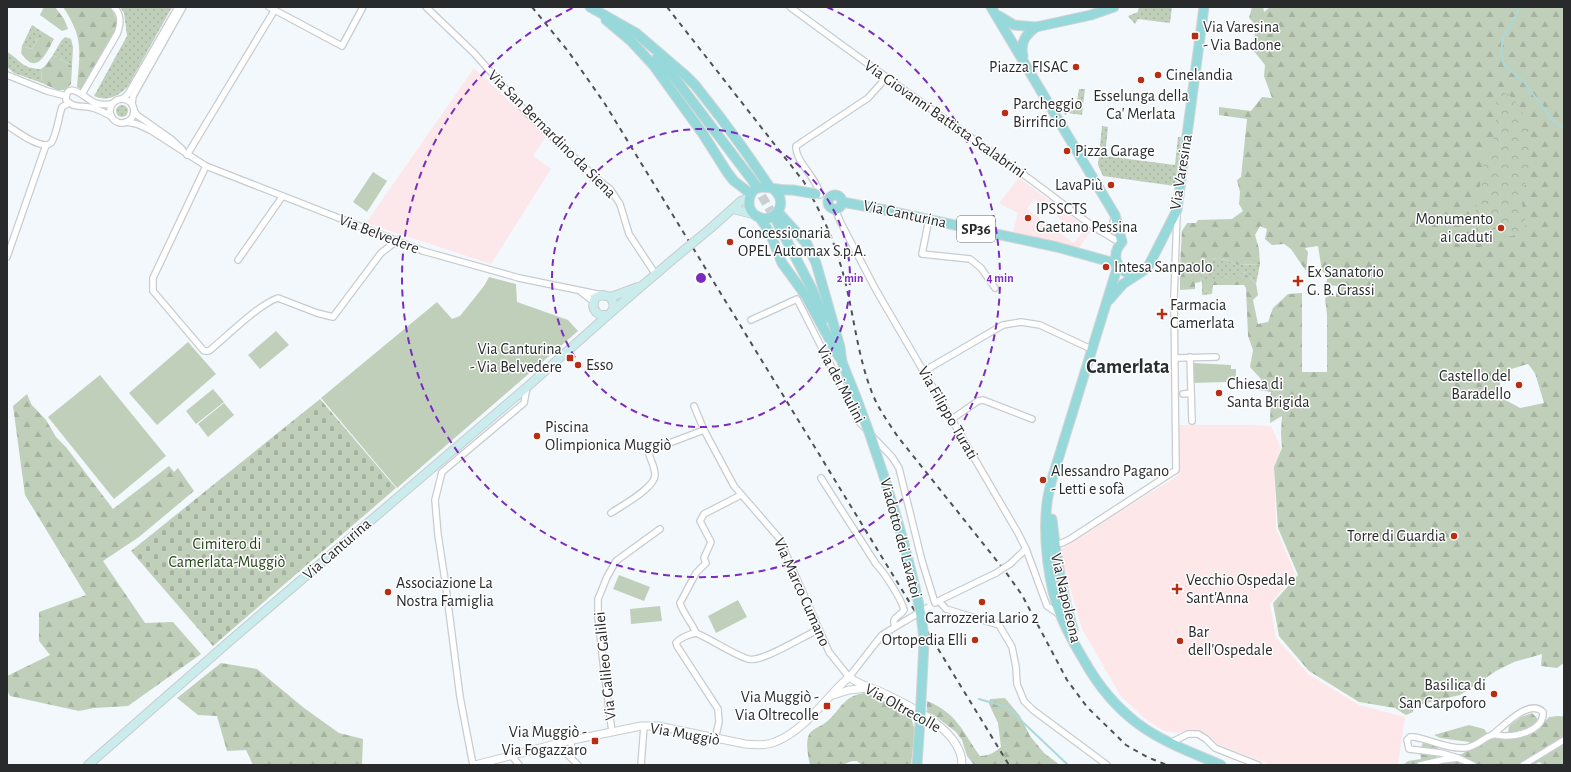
<svg xmlns="http://www.w3.org/2000/svg" width="1571" height="772" font-family="'Alegreya Sans',sans-serif">
  <style>
    .education { fill: #fce7ea; fill-rule: evenodd }
    .medical { fill: #fde7e8 }
    .grass { fill: url(#grass-dots) }
    .forest { fill: url(#forest-firs); fill-rule: evenodd }
    .cemetery { fill: url(#cemetery-stones) }
    .park { fill: url(#park-crowns) }
    .garden { fill: #c0cfba }
    .lines { fill: none; stroke-linecap: round; stroke-linejoin: round }
    .stream { stroke: #abd8d9; stroke-width: 2 }
    .primary-tunnel { stroke: #cacfd2; stroke-width: 9; stroke-dasharray: 9 4.5; stroke-linecap: butt }
    .minor-casing { stroke: #c7ccd0; stroke-width: 8 }
    .tertiary-casing { stroke: #c7ccd0; stroke-width: 9 }
    .secondary-casing { stroke: #c7ccd0; stroke-width: 10 }
    .primary-casing { stroke: #d4d4d5; stroke-width: 11 }
    .minor { stroke: #fff; stroke-width: 5.5 }
    .tertiary { stroke: #fff; stroke-width: 7 }
    .secondary { stroke: #cbeced; stroke-width: 8 }
    .primary { stroke: #97d9db; stroke-width: 9 }
    .rail { stroke: #4f5254; stroke-width: 2; stroke-dasharray: 5 5; stroke-linecap: butt }
    .minor-bridge-casing { stroke: #c7ccd0; stroke-width: 8; stroke-linecap: butt }
    .secondary-bridge-casing { stroke: #c7ccd0; stroke-width: 10; stroke-linecap: butt }
    .primary-bridge-casing { stroke: #d4d4d5; stroke-width: 11; stroke-linecap: butt }
    .minor-bridge { stroke: #fff; stroke-width: 5.5 }
    .secondary-bridge { stroke: #cbeced; stroke-width: 8 }
    .primary-bridge { stroke: #97d9db; stroke-width: 9 }
    .ring { fill: none; stroke: #7b2cbf; stroke-width: 2; stroke-dasharray: 7 5 }
    .poi-dot { fill: #b92e12; stroke: #fff; stroke-width: 1.5 }
    .labels { text-anchor: middle; dominant-baseline: central; stroke-width: 3; stroke-linejoin: round; paint-order: stroke }
    .shield { fill: #fff; stroke: #686a6b; stroke-width: 1 }
    .shield-label { font-size: 15px; font-weight: bold; fill: #282a2c }
    .poi-label { font-size: 16px; fill: #282a2c; stroke: #fff; text-anchor: start }
    .street-label { font-size: 16px; fill: #282a2c; stroke: #fff }
    .park-label { font-size: 16px; fill: #254318; stroke: #fff }
    .district-label { font-size: 20px; font-weight: bold; fill: #292d31; stroke: #fff }
    .centre { fill: #7b2cbf; stroke: #fff; stroke-width: 2 }
    .ring-label { font-size: 12px; text-anchor: middle; font-weight: bold; fill: #7b2cbf; stroke: #fff; stroke-width: 3; stroke-linejoin: round; paint-order: stroke }
  </style>
  <defs>
    <pattern id="grass-dots" width="8" height="8" patternUnits="userSpaceOnUse"><rect width="8" height="8" fill="#c0cfba"/><path d="M2 2h.1M6 6h.1" fill="none" stroke="#a5b2a0" stroke-width="1.8" stroke-linecap="round"/></pattern>
    <pattern id="forest-firs" width="22" height="20" patternUnits="userSpaceOnUse"><rect width="22" height="20" fill="#c0cfba"/><path d="M5 1l3.5 6h-7zM16 11l3.5 6h-7z" fill="#a5b2a0"/></pattern>
    <pattern id="cemetery-stones" width="16" height="16" patternUnits="userSpaceOnUse"><rect width="16" height="16" fill="#c0cfba"/><path d="M2 7V4a2 2 0 0 1 4 0v3zM10 15v-3a2 2 0 0 1 4 0v3z" fill="#a5b2a0"/></pattern>
    <pattern id="park-crowns" width="20" height="18" patternUnits="userSpaceOnUse"><rect width="20" height="18" fill="#c0cfba"/><path d="M2 6a3 3 0 1 1 6 0M12 15a3 3 0 1 1 6 0" fill="none" stroke="#a5b2a0"/></pattern>
  </defs>
  <rect width="100%" height="100%" fill="#f3f8fc"/>
  <g class="education">
    <polygon points="474,68 546,136 533,156 551,169 491,264 366,223"/>
    <path d="M1019 178 1091 231 1079 248 1013 232 1018 213 999 203ZM1034 199 1081 234 1074 243 1054 229 1051 233 1043 228 1046 223 1027 209Z"/>
  </g>
  <polygon class="medical" points="1179,425 1251,425 1271,426 1281,448 1274,467 1276,528 1295,574 1270,604 1276,638 1308,674 1359,705 1405,717 1398,764 1272,765 1217,744 1205,733 1199,731 1193,730 1178,733 1164,731 1144,718 1120,695 1082,629 1066,573 1061,569 1059,550 1177,476 1179,471"/>
  <g class="grass">
    <path d="M120 7H172L128 86C120 96 106 102 94 96L127 36 124 13Z"/>
    <polygon points="1139,7 1172,7 1170,23 1138,19 1135,24 1128,16 1138,12"/>
    <polygon points="32,25 41,31 32,49 22,46"/>
    <polygon points="65,37 71,39 73,47 72,66 53,55 61,41"/>
    <path d="M7 52C21 60 22 69 41 69L42 83 14 73 7 67Z"/>
    <polygon points="1079,89 1085,89 1082,115 1068,113 1065,115 1062,109 1064,108 1063,105 1077,102"/>
    <circle cx="122" cy="111" r="6"/>
    <polygon points="1102,126 1108,127 1105,156 1175,165 1178,137 1181,137 1175,186 1103,176 1098,165"/>
    <polygon points="1211,258 1227,260 1238,265 1260,264 1256,284 1244,272 1237,280 1226,277 1204,289 1212,294 1202,295 1202,281 1200,282 1203,273 1203,265"/>
  </g>
  <g class="forest">
    <polygon points="44,7 55,7 64,19 68,29 62,31 40,15"/>
    <path d="M63 7H109C118 16 118 24 114 35L82 90 77 87C80 52 84 38 63 7Z"/>
    <path d="M1252 7H1263L1264 12 1270 7H1564V663L1557 668 1541 666 1542 654 1514 662 1496 671 1460 695 1414 706 1413 712 1406 715 1395 708 1359 702 1309 671 1279 636 1273 603 1298 575 1278 528 1274 467 1282 448 1281 433 1282 416 1270 423 1271 392 1258 390 1261 379 1250 367 1253 350 1248 336 1246 288 1244 285H1213L1212 294 1204 289 1206 282 1226 277 1237 279 1244 272 1256 284 1258 295 1253 300 1258 324 1268 322 1273 308 1288 294 1302 293V372H1327V314L1325 298 1330 295 1336 297 1337 286 1326 285 1328 275 1322 271 1318 246 1305 248 1308 252 1306 271 1291 249 1284 244 1272 245 1265 239 1267 229 1260 226 1255 235 1259 249 1260 264 1238 265 1227 260 1211 258 1203 265V273L1200 282 1195 283V289L1180 290V275L1183 273 1180 265 1182 231 1187 223H1196L1198 220 1232 219 1243 211 1239 204 1240 192 1237 180 1241 177 1247 119 1219 115V107L1251 111 1262 97 1272 98 1264 76 1265 65 1253 50 1256 25 1249 18ZM1528 364 1535 373 1544 403 1520 408 1502 398 1499 387 1501 378 1505 376 1508 370Z"/>
    <path d="M41 31 54 39C46 53 37 77 21 53L22 46 32 49Z"/>
    <polygon points="53,55 72,66 71,84 65,90 57,90 42,83 41,69 45,66"/>
    <polygon points="27,394 31,404 46,420 56,437 66,447 113,509 169,466 174,472 178,468 194,491 139,537 103,561 145,623 173,622 201,654 128,706 94,708 79,711 10,696 7,690 7,676 50,655 39,641 39,612 86,595 25,495 13,406"/>
    <polygon points="221,663 257,669 304,708 339,733 363,739 362,765 253,765 246,750 227,751 217,716 198,715 177,698"/>
    <path d="M864 693 869 694 906 712 911 717 915 731 911 765H862L857 761H852L842 765H810C808 756 806 746 808 737 811 728 819 728 825 723 840 712 842 696 864 693Z"/>
    <path d="M1005 698 1020 716 1030 736 1044 753 1060 765H974L967 756 962 740 956 732 934 715 927 712V701C957 713 962 731 980 756 989 756 995 752 1001 747L998 723 989 704 990 699Z"/>
    <polygon points="1532,713 1539,720 1531,728 1535,733 1549,717 1564,716 1564,765 1544,765 1539,762 1534,765 1403,765 1408,761 1421,759 1420,752 1423,742 1432,741 1438,744 1438,749 1436,759 1462,754 1471,748 1469,742 1440,738 1434,735 1469,725 1484,729 1491,738 1498,733 1508,732 1509,726 1521,717"/>
  </g>
  <polygon class="cemetery" points="320,399 396,488 213,646 131,551"/>
  <path class="park" d="M1496 92C1508 91 1513 97 1519 107 1533 128 1534 150 1528 174 1527 181 1523 188 1522 195 1521 205 1525 215 1526 225L1521 232 1512 236 1488 239 1476 234 1475 216 1483 167 1496 131Z"/>
  <g class="garden">
    <polygon points="373,172 387,181 367,212 353,202"/>
    <polygon points="489,277 516,284 517,302 568,320 578,331 397,488 321,398 437,302 452,319 460,316 484,286"/>
    <polygon points="276,331 289,345 260,369 248,355"/>
    <polygon points="188,342 216,374 157,425 129,393"/>
    <polygon points="1193,363 1231,365 1231,369 1236,369 1236,379 1228,379 1227,382 1193,383"/>
    <polygon points="100,375 166,456 114,499 48,417"/>
    <polygon points="213,389 224,402 196,424 186,411"/>
    <polygon points="224,403 234,415 208,437 198,424"/>
    <polygon points="619,575 650,587 644,601 613,589"/>
    <polygon points="738,600 747,617 716,633 708,616"/>
    <polygon points="660,606 662,621 631,624 630,609"/>
  </g>
  <g class="lines">
    <g class="stream">
      <polyline points="1521,7 1503,37 1501,51 1504,65 1524,82 1551,118 1564,129"/>
      <polyline points="979,699 1007,707 1068,765"/>
    </g>
    <polyline class="primary-tunnel" points="755,184 777,222"/>
    <defs>
      <g id="minor">
        <polyline points="269,7 342,46 363,7"/>
        <polyline points="426,7 474,53 527,113 597,179 610,189 620,204 629,234 656,275"/>
        <path d="M790 7C866 63 943 118 1020 172 1053 195 1085 224 1121 243"/>
        <polyline points="7,75 47,91 66,96"/>
        <path d="M82 94 117 34C121 24 122 15 114 7"/>
        <circle cx="122" cy="111" r="12"/>
        <polyline points="122,99 128,94 178,7"/>
        <polyline points="132,104 133,96 183,7"/>
        <polyline points="134,111 137,115 171,139 182,149"/>
        <path d="M111 116C105 113 100 110 93 108 83 105 74 109 66 100 66 79 86 98 93 102 99 105 105 105 112 104"/>
        <polyline points="126,122 137,124 150,130 206,166 423,251 519,278 602,295"/>
        <path d="M7 125C16 131 42 151 51 143 56 137 59 116 62 107L69 103"/>
        <polyline points="187,155 274,11"/>
        <path d="M206 166 153 278V291L204 351H209C226 337 259 304 278 298L317 313 333 317 381 253 398 240"/>
        <path d="M820 195C817 177 795 162 796 146L868 98 886 78"/>
        <polyline points="835,209 841,223 876,290 1018,533 1026,549 1047,606 1060,615"/>
        <polyline points="929,219 922,254 970,259 981,268 995,288"/>
        <path d="M1100 231C1110 232 1113 226 1114 217"/>
        <polyline points="7,257 46,145"/>
        <polyline points="238,260 282,197"/>
        <polyline points="580,291 594,302"/>
        <polyline points="751,320 797,299 860,423 866,429"/>
        <polyline points="1190,357 1192,421"/>
        <polyline points="1176,358 1216,357"/>
        <polyline points="924,371 1003,325 1021,322 1040,325 1091,349"/>
        <polyline points="1183,394 1191,393"/>
        <polyline points="694,406 704,430 734,486 779,538 829,652 849,677 882,635 905,621"/>
        <polyline points="952,419 978,401 983,400 1032,419"/>
        <polyline points="873,437 892,457 899,468 922,561 935,603"/>
        <path d="M821 478 876 564C884 572 902 600 904 610 899 618 891 616 895 627"/>
        <path d="M611 513C621 506 655 488 655 475 655 467 650 459 648 451L704 430"/>
        <polyline points="1054,544 1062,543 1070,539 1176,470 1174,298 1177,214"/>
        <polyline points="1010,564 1026,549"/>
        <polyline points="939,601 946,609 999,625 1012,647 1016,667 1017,684 1024,701 1033,710 1107,765"/>
        <polyline points="936,602 996,573"/>
        <path d="M696 633C692 623 683 613 680 603L696 573 706 563 704 558 711 542 700 521 704 514 741 495"/>
        <polyline points="612,732 603,662 598,617 598,599 607,577 616,561 660,529"/>
        <path d="M715 739 719 722 718 709 677 646 676 643C680 638 689 634 696 633 713 640 730 653 748 659 762 663 803 636 818 630"/>
        <polyline points="571,741 572,758"/>
        <polyline points="1170,743 1188,734 1198,734 1206,739 1215,748 1258,765"/>
        <polyline points="557,744 578,765"/>
        <polyline points="512,756 519,765"/>
        <path d="M1458 758 1441 753 1409 749 1407 740 1410 737H1414C1432 740 1447 749 1465 748 1478 747 1483 737 1493 735 1496 734 1501 736 1505 736 1519 736 1544 730 1543 712 1529 698 1504 726 1492 735"/>
        <polyline points="473,765 460,697 445,580 438,535 435,500 442,472 524,403 527,387"/>
        <polyline points="641,765 644,726"/>
        <polyline points="1420,765 1442,760 1458,758 1473,765"/>
        <polyline points="1523,765 1564,740"/>
      </g>
      <g id="tertiary">
        <polyline points="833,695 849,690 868,688"/>
        <path d="M475 765 563 742 641 726H658L745 744C754 745 766 746 775 742 806 730 825 698 849 677 858 684 869 687 879 691 907 704 963 730 962 765"/>
      </g>
      <g id="secondary">
        <polyline points="733,209 753,214"/>
        <polyline points="712,227 741,201 749,198"/>
        <polyline points="611,297 638,287"/>
        <path d="M608 315H600C593 311 592 305 595 298L602 295 611 297 614 306 612 311"/>
        <polyline points="88,765 231,640 527,387 608,315 671,261"/>
      </g>
      <g id="primary">
        <polyline points="590,7 636,33 686,76 695,85 720,117 745,151 769,186"/>
        <path d="M991 7 1115 215 1122 242C1103 262 1132 288 1149 265L1177 210 1204 7"/>
        <polyline points="999,16 1014,25 1036,27 1091,15 1114,7"/>
        <polyline points="606,20 631,41 654,66 703,134 727,172 734,181 751,194"/>
        <path d="M1023 56C1020 43 1025 35 1036 27"/>
        <polyline points="657,58 677,81 755,184"/>
        <path d="M772 188C792 202 773 228 755 215 751 212 749 207 749 202 750 183 765 187 777 189 782 190 788 190 793 190"/>
        <circle cx="835" cy="202" r="7"/>
        <polyline points="842,202 880,209 1057,247 1118,264"/>
        <polyline points="778,212 807,244 816,263 840,347 842,362"/>
        <polyline points="760,218 770,233 782,263 806,296 839,357"/>
        <polyline points="777,222 812,289 824,319"/>
        <path d="M1118 265 1052 479C1050 487 1048 495 1047 503 1043 535 1048 586 1061 616 1067 632 1076 647 1085 662 1098 685 1116 707 1137 723 1162 742 1193 753 1221 765"/>
        <polyline points="1109,300 1123,284 1140,273"/>
        <path d="M1052 519C1056 560 1062 591 1073 630"/>
        <polyline points="917,765 920,721"/>
      </g>
    </defs>
    <use href="#minor" class="minor-casing"/>
    <use href="#tertiary" class="tertiary-casing"/>
    <use href="#secondary" class="secondary-casing"/>
    <use href="#primary" class="primary-casing"/>
    <use href="#minor" class="minor"/>
    <use href="#tertiary" class="tertiary"/>
    <use href="#secondary" class="secondary"/>
    <use href="#primary" class="primary"/>
    <g class="rail">
      <polyline points="532,7 568,51 605,104 1009,765"/>
      <path d="M667 7 804 182C818 208 831 232 839 260 853 302 855 348 871 390 877 407 888 422 898 437L1005 571 1022 595 1067 680 1087 707 1126 745 1147 757 1167 765"/>
    </g>
    <defs>
      <g id="minor-bridge">
        <polyline points="996,573 1010,564"/>
        <polyline points="905,621 929,607"/>
      </g>
      <polyline id="secondary-bridge" points="671,261 712,227"/>
      <g id="primary-bridge">
        <polyline points="793,190 816,194"/>
        <path d="M842 362C867 422 887 482 904 544 912 576 922 609 924 642L920 721"/>
      </g>
    </defs>
    <use href="#minor-bridge" class="minor-bridge-casing"/>
    <use href="#secondary-bridge" class="secondary-bridge-casing"/>
    <use href="#primary-bridge" class="primary-bridge-casing"/>
    <use href="#minor-bridge" class="minor-bridge"/>
    <use href="#secondary-bridge" class="secondary-bridge"/>
    <use href="#primary-bridge" class="primary-bridge"/>
  </g>
  <g class="ring">
    <circle cx="701" cy="278" r="149"/>
    <path d="M827 7A299 299 0 1 1 575 7"/>
  </g>
  <g class="poi-dot">
    <rect x="1191" y="32" width="8" height="8" rx="2"/>
    <circle cx="1076" cy="67" r="4"/>
    <circle cx="1158" cy="75" r="4"/>
    <circle cx="1141" cy="80" r="4"/>
    <circle cx="1005" cy="113" r="4"/>
    <circle cx="1067" cy="151" r="4"/>
    <circle cx="1111" cy="185" r="4"/>
    <circle cx="1028" cy="218" r="4"/>
    <circle cx="1501" cy="228" r="4"/>
    <circle cx="730" cy="242" r="4"/>
    <circle cx="1106" cy="267" r="4"/>
    <path d="M1296 275h4v4h4v4h-4v4h-4v-4h-4v-4h4z"/>
    <path d="M1160 308h4v4h4v4h-4v4h-4v-4h-4v-4h4z"/>
    <rect x="566" y="354" width="8" height="8" rx="2"/>
    <circle cx="578" cy="365" r="4"/>
    <circle cx="1519" cy="385" r="4"/>
    <circle cx="1219" cy="393" r="4"/>
    <circle cx="537" cy="436" r="4"/>
    <circle cx="1043" cy="480" r="4"/>
    <circle cx="1454" cy="536" r="4"/>
    <path d="M1175 583h4v4h4v4h-4v4h-4v-4h-4v-4h4z"/>
    <circle cx="388" cy="592" r="4"/>
    <circle cx="982" cy="602" r="4"/>
    <circle cx="975" cy="640" r="4"/>
    <circle cx="1180" cy="641" r="4"/>
    <circle cx="1494" cy="694" r="4"/>
    <rect x="823" y="702" width="8" height="8" rx="2"/>
    <rect x="591" y="737" width="8" height="8" rx="2"/>
  </g>
  <g class="labels">
    <rect class="shield" x="957" y="216" width="38" height="26" rx="3"/>
    <g class="shield-label">
      <text x="976" y="229">SP36</text>
    </g>
    <g class="poi-label">
      <text x="1203" y="27">Via Varesina<tspan x="1203" dy="18">- Via Badone</tspan></text>
      <text x="1068" y="67" text-anchor="end">Piazza FISAC</text>
      <text x="1166" y="75">Cinelandia</text>
      <text x="1141" y="96" text-anchor="middle">Esselunga della<tspan x="1141" dy="18">Ca' Merlata</tspan></text>
      <text x="1013" y="104">Parcheggio<tspan x="1013" dy="18">Birrificio</tspan></text>
      <text x="1075" y="151">Pizza Garage</text>
      <text x="1103" y="185" text-anchor="end">LavaPiù</text>
      <text x="1036" y="209">IPSSCTS<tspan x="1036" dy="18">Gaetano Pessina</tspan></text>
      <text x="1493" y="219" text-anchor="end">Monumento<tspan x="1493" dy="18">ai caduti</tspan></text>
      <text x="738" y="233">Concessionaria<tspan x="738" dy="18">OPEL Automax S.p.A.</tspan></text>
      <text x="1114" y="267">Intesa Sanpaolo</text>
      <text x="1307" y="272">Ex Sanatorio<tspan x="1307" dy="18">G. B. Grassi</tspan></text>
      <text x="1170" y="305">Farmacia<tspan x="1170" dy="18">Camerlata</tspan></text>
      <text x="562" y="349" text-anchor="end">Via Canturina<tspan x="562" dy="18">- Via Belvedere</tspan></text>
      <text x="586" y="365">Esso</text>
      <text x="1511" y="376" text-anchor="end">Castello del<tspan x="1511" dy="18">Baradello</tspan></text>
      <text x="1227" y="384">Chiesa di<tspan x="1227" dy="18">Santa Brigida</tspan></text>
      <text x="545" y="427">Piscina<tspan x="545" dy="18">Olimpionica Muggiò</tspan></text>
      <text x="1051" y="471">Alessandro Pagano<tspan x="1051" dy="18">- Letti e sofà</tspan></text>
      <text x="1446" y="536" text-anchor="end">Torre di Guardia</text>
      <text x="1186" y="580">Vecchio Ospedale<tspan x="1186" dy="18">Sant'Anna</tspan></text>
      <text x="396" y="583">Associazione La<tspan x="396" dy="18">Nostra Famiglia</tspan></text>
      <text x="982" y="618" text-anchor="middle">Carrozzeria Lario 2</text>
      <text x="1188" y="632">Bar<tspan x="1188" dy="18">dell'Ospedale</tspan></text>
      <text x="967" y="640" text-anchor="end">Ortopedia Elli</text>
      <text x="1486" y="685" text-anchor="end">Basilica di<tspan x="1486" dy="18">San Carpoforo</tspan></text>
      <text x="819" y="697" text-anchor="end">Via Muggiò -<tspan x="819" dy="18">Via Oltrecolle</tspan></text>
      <text x="587" y="732" text-anchor="end">Via Muggiò -<tspan x="587" dy="18">Via Fogazzaro</tspan></text>
    </g>
    <g class="street-label">
      <text transform="translate(945 119) rotate(35)">Via Giovanni Battista Scalabrini</text>
      <text transform="translate(552 134) rotate(45)">Via San Bernardino da Siena</text>
      <text transform="translate(1181 172) rotate(-81)">Via Varesina</text>
      <text transform="translate(905 214) rotate(12)">Via Canturina</text>
      <text transform="translate(379 234) rotate(21)">Via Belvedere</text>
      <text transform="translate(841 384) rotate(62)">Via dei Mulini</text>
      <text transform="translate(948 413) rotate(60)">Via Filippo Turati</text>
      <text transform="translate(901 538) rotate(75)">Viadotto dei Lavatoi</text>
      <text transform="translate(337 549) rotate(-41)">Via Canturina</text>
      <text transform="translate(802 592) rotate(66)">Via Marco Cumano</text>
      <text transform="translate(1066 598) rotate(77)">Via Napoleona</text>
      <text transform="translate(605 666) rotate(-96)">Via Galileo Galilei</text>
      <text transform="translate(903 708) rotate(29)">Via Oltrecolle</text>
      <text transform="translate(685 734) rotate(10)">Via Muggiò</text>
    </g>
    <g class="park-label">
      <text x="227" y="544">Cimitero di<tspan x="227" dy="18">Camerlata-Muggiò</tspan></text>
    </g>
    <g class="district-label">
      <text x="1128" y="367">Camerlata</text>
    </g>
  </g>
  <circle cx="701" cy="278" r="6" class="centre"/>
  <g class="ring-label">
    <text x="850" y="282">2 min</text>
    <text x="1000" y="282">4 min</text>
  </g>
  <rect width="1571" height="772" fill="none" stroke="#282a2c" stroke-width="16"/>
</svg>
